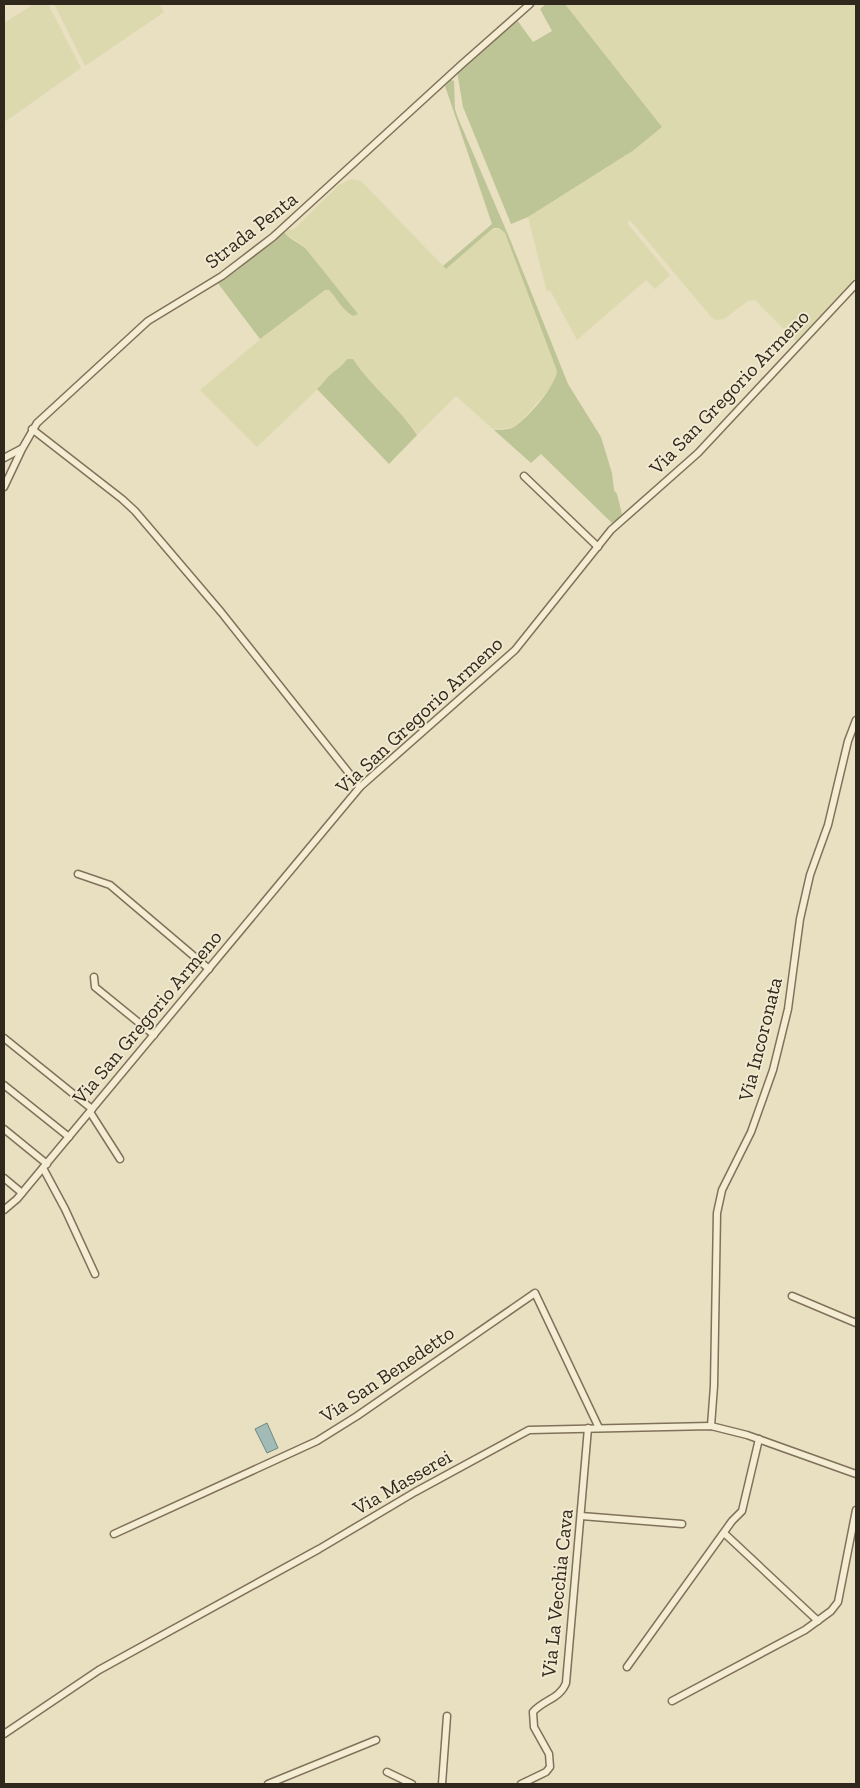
<svg xmlns="http://www.w3.org/2000/svg" width="860" height="1788" font-family="'Zilla Slab',serif">
  <style>
    .farmland { fill: #ddd9af }
    .green { fill: #bdc596 }
    .water { fill: #a3bbb6; stroke: #6b8883 }
    .lines { fill: none; stroke-linecap: round; stroke-linejoin: round }
    .minor-casing { stroke: #80715a; stroke-width: 9 }
    .minor { stroke: #f4edd3; stroke-width: 6 }
    .labels { text-anchor: middle; dominant-baseline: central; stroke-width: 4; stroke-linejoin: round; paint-order: stroke }
    .street-label { font-size: 20px; fill: #31281d; stroke: #f1e9d0 }
  </style>
  <rect width="100%" height="100%" fill="#e9dfc1"/>
  <g class="farmland">
    <polygon points="34,4 48,4 81,68 6,121 4,118 4,23"/>
    <polygon points="54,4 159,4 164,12 85,66"/>
    <polygon points="565,4 856,4 856,278 796,341 755,300 748,301 724,319 717,320 712,318 630,220 627,223 670,275 655,289 646,280 577,340 550,290 547,292 528,217 634,150 662,127"/>
    <polygon points="351,179 361,181 446,269 491,230 499,228 505,233 557,371 553,385 521,421 513,427 494,430 456,396 417,435 410,424 371,383 360,371 355,361 345,362 342,367 330,374 323,384 257,447 200,390 264,336 325,290 329,290 333,294 347,312 357,315 306,249 300,243 288,236 284,232 289,229 293,230 339,185"/>
  </g>
  <g class="green">
    <polygon points="546,4 565,4 662,127 634,150 528,217 511,224 463,107 457,71 517,20 533,42 552,31 540,9"/>
    <path d="M451 80 454 81 455 109 458 118 509 237 568 384 601 437 612 473 614 490 617 494 622 514 613 524 541 454 531 463 494 430C501 430 508 430 514 427 528 418 555 387 557 371L505 233 499 228H494L491 230 446 269 443 266 492 224 445 86Z"/>
    <path d="M284 232C290 240 300 243 306 249L358 314 353 316C342 310 337 298 329 290H325L260 339 217 282 236 271Z"/>
    <path d="M347 359H353C371 387 399 407 417 435L389 464 317 389C323 384 327 377 332 373 339 368 342 366 347 359Z"/>
  </g>
  <polygon class="water" points="267,1423 278,1448 267,1453 255,1429"/>
  <g class="lines">
    <defs>
      <g id="minor">
        <polyline points="32,429 122,499 135,511 221,612 360,787"/>
        <polyline points="4,458 21,449"/>
        <polyline points="524,476 598,547"/>
        <polyline points="4,487 22,449 37,423 148,321 222,276 273,237 461,65 530,4"/>
        <polyline points="78,874 110,885 209,969"/>
        <polyline points="94,977 95,987 154,1035"/>
        <polyline points="4,1038 92,1109"/>
        <polyline points="4,1085 69,1137"/>
        <polyline points="90,1112 120,1159"/>
        <polyline points="4,1129 47,1164"/>
        <polyline points="43,1168 65,1209 95,1274"/>
        <polyline points="4,1178 22,1193"/>
        <polyline points="4,1210 17,1199 360,787 515,650 611,530 698,453 856,284"/>
        <polyline points="792,1296 856,1323"/>
        <polyline points="711,1426 714,1386 717,1213 722,1190 751,1132 773,1070 788,1009 800,919 810,875 828,825 848,741 856,720"/>
        <polyline points="581,1516 682,1524"/>
        <polyline points="724,1533 818,1621"/>
        <polyline points="114,1534 317,1441 357,1416 535,1293 599,1428"/>
        <polyline points="627,1667 732,1521 742,1511 759,1439"/>
        <polyline points="672,1701 805,1630 831,1611 838,1602 856,1510"/>
        <polyline points="4,1734 99,1670 319,1549 415,1492 529,1430 711,1426 747,1435 856,1474"/>
        <polyline points="387,1772 412,1784"/>
        <polyline points="268,1784 376,1740"/>
        <polyline points="442,1784 447,1716"/>
        <path d="M521 1784 546 1772 550 1767 549 1754 534 1727 533 1712C543 1700 560 1699 566 1683L588 1428"/>
      </g>
    </defs>
    <use href="#minor" class="minor-casing"/>
    <use href="#minor" class="minor"/>
  </g>
  <g class="labels">
    <g class="street-label">
      <text transform="translate(251 230) rotate(-38)">Strada Penta</text>
      <text transform="translate(729 392) rotate(-46)">Via San Gregorio Armeno</text>
      <text transform="translate(419 715) rotate(-43)">Via San Gregorio Armeno</text>
      <text transform="translate(147 1017) rotate(-50)">Via San Gregorio Armeno</text>
      <text transform="translate(760 1039) rotate(-76)">Via Incoronata</text>
      <text transform="translate(387 1374) rotate(-34)">Via San Benedetto</text>
      <text transform="translate(402 1482) rotate(-30)">Via Masserei</text>
      <text transform="translate(557 1593) rotate(-84)">Via La Vecchia Cava</text>
    </g>
  </g>
  <rect width="860" height="1788" fill="none" stroke="#31281d" stroke-width="10"/>
</svg>
